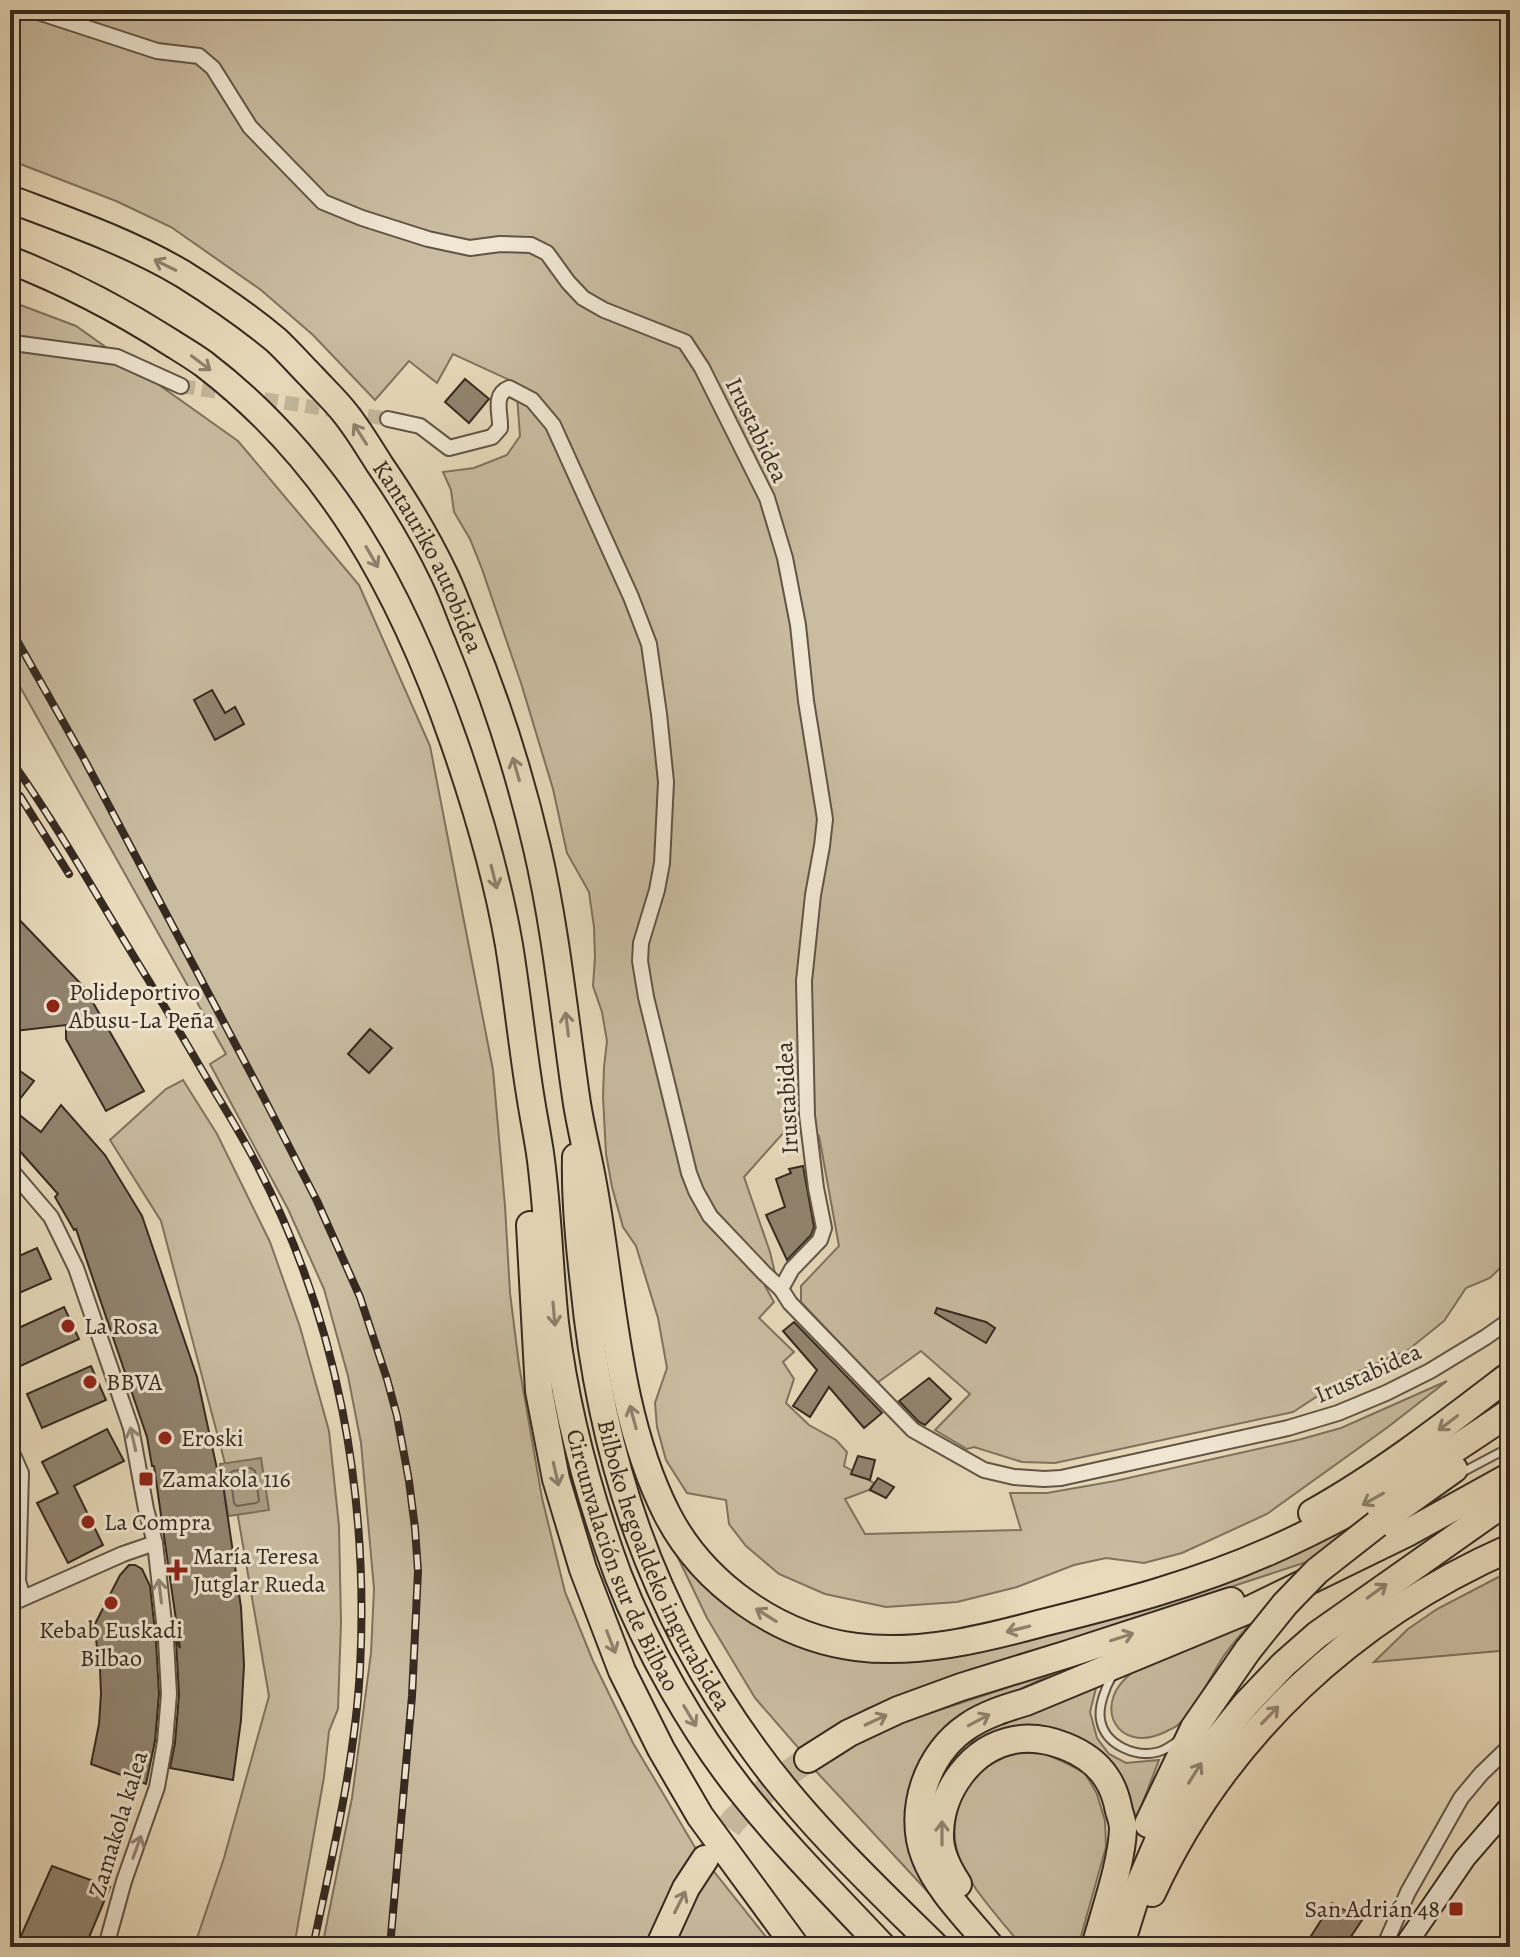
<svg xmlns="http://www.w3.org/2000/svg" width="1520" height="1957" font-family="Alegreya,serif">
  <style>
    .green { fill: #cabca1; stroke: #807260; stroke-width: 2 }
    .water { fill: #ab9e86; stroke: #7c6f5d; stroke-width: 2 }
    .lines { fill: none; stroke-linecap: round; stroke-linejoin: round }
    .shore { stroke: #706453; stroke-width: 2 }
    .building { fill: #928571; stroke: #352920; stroke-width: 2 }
    .street-tunnel { stroke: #c4b79c; stroke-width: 14; stroke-dasharray: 14 7; stroke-linecap: butt }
    .highway-tunnel { stroke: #c4b79c; stroke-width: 26; stroke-dasharray: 26 13; stroke-linecap: butt }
    .lane-casing { stroke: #625547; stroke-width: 11 }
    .street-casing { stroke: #625547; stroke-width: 18 }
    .secondary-casing { stroke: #352920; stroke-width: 24 }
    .highway-casing { stroke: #352920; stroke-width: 30 }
    .lane { stroke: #f0e7d3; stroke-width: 7 }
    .street { stroke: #f0e7d3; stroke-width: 14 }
    .secondary { stroke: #f0e7d3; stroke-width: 20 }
    .highway { stroke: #e8dabb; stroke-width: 26 }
    .rail-casing { stroke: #352920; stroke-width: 8 }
    .rail { stroke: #f0e7d3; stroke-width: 5; stroke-dasharray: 15; stroke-linecap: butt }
    .highway-bridge-casing { stroke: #352920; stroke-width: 30; stroke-linecap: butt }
    .highway-bridge { stroke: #e8dabb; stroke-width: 26 }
    .oneway { stroke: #8e826e }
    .oneway2 { stroke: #92887a }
    .poi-dot { fill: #8f2418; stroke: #f0e7d3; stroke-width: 3 }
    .labels { text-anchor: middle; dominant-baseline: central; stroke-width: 6; stroke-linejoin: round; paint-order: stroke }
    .street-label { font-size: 24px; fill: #352920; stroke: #f0e7d3 }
    .poi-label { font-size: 24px; fill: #352920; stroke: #f0e7d3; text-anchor: start }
  </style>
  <rect width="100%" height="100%" fill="#e8dabb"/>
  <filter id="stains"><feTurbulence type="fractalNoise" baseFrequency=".0025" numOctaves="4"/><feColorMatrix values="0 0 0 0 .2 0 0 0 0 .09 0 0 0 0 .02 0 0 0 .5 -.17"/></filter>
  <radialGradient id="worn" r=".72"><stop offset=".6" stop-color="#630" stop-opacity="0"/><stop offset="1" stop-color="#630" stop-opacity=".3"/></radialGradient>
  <g class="green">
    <polygon points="10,10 1510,10 1510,1258 1490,1278 1466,1288 1444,1321 1408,1350 1350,1375 1293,1412 1055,1463 1022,1462 974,1447 967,1449 935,1430 970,1394 921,1351 877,1383 801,1302 801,1286 839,1246 819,1136 785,1131 744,1177 770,1252 775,1273 765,1286 774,1302 759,1318 794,1352 783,1362 794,1379 786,1403 809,1425 836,1440 847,1452 844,1466 874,1483 869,1490 845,1499 865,1534 1021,1530 1010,1493 1047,1493 1115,1481 1298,1440 1341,1428 1447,1381 1388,1427 1267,1514 1182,1553 1144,1563 1106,1558 1074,1565 1017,1587 957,1602 886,1607 825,1594 779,1574 746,1546 729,1524 726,1500 687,1493 666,1460 657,1427 655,1403 667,1368 658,1318 636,1246 623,1227 612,1187 606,1154 603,1097 604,1067 607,1041 602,1012 593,986 595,957 594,927 589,892 567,853 553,789 521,683 482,569 470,539 454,512 451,490 443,472 474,468 507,455 520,436 516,383 453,354 437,383 409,361 375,400 313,335 261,290 171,227 116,201 10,160"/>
    <polygon points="10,301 76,326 238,441 359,585 430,746 493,1070 505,1206 510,1293 519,1365 542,1498 565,1592 593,1661 633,1743 696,1849 774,1947 322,1947 352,1798 371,1653 374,1589 361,1443 348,1376 324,1289 288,1209 210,1064 226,1054 19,685 10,677"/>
    <polygon points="183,1080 217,1134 270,1242 300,1327 329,1431 339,1526 341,1622 338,1709 329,1731 324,1777 294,1947 194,1947 224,1858 269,1696 236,1505 161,1221 110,1140 166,1089"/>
    <polygon points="1382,1509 1328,1555 1081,1636 972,1669 867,1709 801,1751 755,1698 707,1618 670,1541 704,1584 755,1622 824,1653 890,1662 966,1654 1078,1628 1184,1592"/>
    <polygon points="1510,1571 1510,1650 1374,1662 1408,1629 1437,1609"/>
    <path d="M1254 1619C1244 1631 1232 1644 1223 1657 1210 1677 1196 1708 1179 1724 1175 1728 1168 1730 1163 1733 1118 1753 1094 1708 1126 1678 1140 1664 1162 1657 1180 1650 1204 1639 1229 1629 1254 1619Z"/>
    <polygon points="1058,1671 960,1718 911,1809 908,1850 929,1893 813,1768 888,1727"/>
    <polygon points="1098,1680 1090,1712 1097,1738 1109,1754 1126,1763 1159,1760 1133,1828 1121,1788 1032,1729 939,1788 980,1731"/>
    <path d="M1013 1753H1044L1066 1763 1085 1773 1097 1794 1105 1821 1106 1847 1078 1947H1023C1007 1928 991 1910 976 1889 972 1882 966 1875 963 1868 946 1831 955 1787 991 1764 998 1760 1006 1757 1013 1753Z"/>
  </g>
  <polygon class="water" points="261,1458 269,1510 228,1516 220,1464"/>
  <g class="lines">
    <polygon class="shore" points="251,1468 255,1471 259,1501 256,1503 237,1506 234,1503 230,1473 233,1471"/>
  </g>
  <g class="building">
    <polygon points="465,379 489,399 469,423 445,402"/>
    <polygon points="212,690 225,713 235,707 244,724 215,740 194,700"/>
    <polygon points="10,910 84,987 144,1091 106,1111 66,1039 66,1025 15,1031 10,1027"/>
    <polygon points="370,1029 392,1048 369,1073 348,1054"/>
    <polygon points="10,1064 34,1081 12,1109 41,1132 61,1105 105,1155 142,1216 197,1377 219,1478 222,1478 241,1607 244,1665 241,1720 233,1780 170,1768 175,1743 179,1695 176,1640 180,1648 154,1466 152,1466 147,1437 76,1229 74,1230 55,1197 58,1194 10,1140"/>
    <polygon points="803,1166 814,1227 811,1235 787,1260 766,1215 785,1207 776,1179 791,1173 789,1169"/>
    <polygon points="37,1248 51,1279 10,1297 10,1260"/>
    <polygon points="64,1307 79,1339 14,1369 10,1361 10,1332"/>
    <polygon points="937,1308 986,1322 995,1328 986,1343 935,1313"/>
    <polygon points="794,1322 882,1413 864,1428 829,1387 810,1417 793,1406 817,1370 783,1331"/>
    <polygon points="91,1366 106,1400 42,1428 27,1394"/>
    <polygon points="929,1378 951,1399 925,1425 919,1422 899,1401"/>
    <polygon points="107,1429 124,1461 74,1486 103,1545 68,1563 37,1503 58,1493 42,1462"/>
    <polygon points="858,1456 875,1460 870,1480 851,1474"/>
    <polygon points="878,1478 894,1487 886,1498 870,1490"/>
    <polygon points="129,1565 135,1565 142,1569 150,1586 156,1641 159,1694 155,1741 146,1784 91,1764 99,1724 101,1694 100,1668 94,1626 120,1575"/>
    <polygon points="52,1866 110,1887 85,1947 16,1947"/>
    <polygon points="1332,1903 1362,1920 1344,1947 1304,1947"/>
  </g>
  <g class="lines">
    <polyline class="street-tunnel" points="181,386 388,419"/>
    <polyline class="highway-tunnel" points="705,1859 734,1820 768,1788 808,1759"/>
    <defs>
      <g id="lane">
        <polyline points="1459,1474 1510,1447"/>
        <path d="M1113 1674C1106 1686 1097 1708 1101 1722 1106 1745 1136 1758 1158 1752 1165 1750 1174 1744 1180 1739"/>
      </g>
      <g id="street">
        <polyline points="32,10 157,51 199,56 213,68 250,127 323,202 362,218 428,239 470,248 500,244 531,245 547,253 568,282 583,298 604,310 685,342 702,368 767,498 785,558 798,625 806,701 825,819 822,846 813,895 804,981 807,1115 816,1188 824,1228 820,1240 792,1269 781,1289"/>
        <polyline points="10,344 21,344 117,357 181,386"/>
        <path d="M388 419 420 426 449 448 492 437 500 428C501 414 492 395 509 388L532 400 553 425 631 597 649 644 659 714 666 782 662 863 657 890 641 943 640 961 646 997 689 1173 696 1191 710 1216 764 1273 781 1289 790 1303 913 1430 984 1470 1014 1477 1044 1479 1061 1478 1288 1428 1338 1413 1386 1393 1430 1371 1486 1337 1510 1320"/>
        <polyline points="10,1169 51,1217 76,1268 131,1428 146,1509 155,1543 166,1640 169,1694 165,1742 157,1787 124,1881 108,1939 104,1947"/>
        <polyline points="10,1448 21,1473 18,1581 23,1598"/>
        <polyline points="10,1604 123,1554 155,1543"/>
        <polyline points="1384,1947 1408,1892 1461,1798 1481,1774 1510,1746"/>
      </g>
      <polyline id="secondary" points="1404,1947 1465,1858 1510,1806"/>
      <g id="highway">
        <path id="s1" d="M10 199C68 221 129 242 183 274 215 294 247 316 276 340 288 351 299 364 311 376 322 388 335 400 345 413 358 429 369 448 380 465 404 500 426 536 444 574 453 592 460 613 468 632 497 702 520 775 537 848 556 930 564 1014 576 1097 580 1126 588 1155 593 1184 613 1292 616 1414 667 1514 703 1584 778 1637 856 1647 918 1655 983 1639 1042 1623 1119 1604 1198 1583 1270 1551 1356 1513 1433 1465 1510 1412"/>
        <path id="s2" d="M10 260C66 282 120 310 170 342 181 349 193 356 204 364 332 462 402 593 454 742 477 808 497 876 509 945 517 994 522 1044 530 1094 533 1114 537 1133 540 1153 548 1209 549 1266 555 1323 565 1406 589 1496 618 1575 646 1647 694 1732 742 1792 786 1847 835 1896 883 1947"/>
        <path id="s3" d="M576 1157C575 1200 579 1242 584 1284 601 1459 651 1609 755 1751 807 1823 873 1885 936 1947"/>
        <polyline points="530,1225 539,1391 556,1479 583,1569 622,1671 661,1749 700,1816 796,1947"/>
        <path d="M1312 1513C1382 1474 1446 1424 1510 1375"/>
        <polyline points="1377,1524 1454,1469"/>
        <polyline points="808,1759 849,1733 898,1710 961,1687 1068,1654 1231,1601"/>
        <polyline points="1148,1824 1194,1728 1248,1650"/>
        <path d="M958 1884C948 1869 939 1850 940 1833 941 1791 971 1748 1014 1740 1045 1734 1088 1750 1106 1777 1113 1787 1117 1800 1119 1811 1121 1817 1123 1823 1123 1829 1122 1863 1104 1913 1095 1947"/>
        <path d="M1152 1893C1224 1736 1353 1617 1510 1548"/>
        <polyline points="659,1947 686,1888 705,1859"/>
        <path d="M991 1947C970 1921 937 1889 925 1857 907 1811 927 1753 968 1726 986 1714 1006 1708 1026 1702L1253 1608 1409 1532 1510 1476"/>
        <polyline points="1120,1947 1140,1883 1169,1816 1212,1746 1246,1704 1284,1664 1317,1635 1510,1499"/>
      </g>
    </defs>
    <use href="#lane" class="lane-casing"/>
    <use href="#street" class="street-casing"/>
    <use href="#secondary" class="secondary-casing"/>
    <use href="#highway" class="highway-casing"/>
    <use href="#lane" class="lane"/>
    <use href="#street" class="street"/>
    <use href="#secondary" class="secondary"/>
    <use href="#highway" class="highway"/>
    <defs>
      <g id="rail">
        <polyline points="10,628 83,757 265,1100 317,1201 360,1297 387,1379 397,1416 409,1481 415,1528 418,1571 412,1696 390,1947"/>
        <path d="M10 759C56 823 95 893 136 960 161 1000 185 1041 209 1082 225 1109 242 1136 257 1165 338 1320 369 1495 360 1669 355 1762 332 1856 313 1947"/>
        <polyline points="20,796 69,874"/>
      </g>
    </defs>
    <use href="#rail" class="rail-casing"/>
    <use href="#rail" class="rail"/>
    <defs>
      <polyline id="highway-bridge" points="1248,1650 1285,1604 1317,1571 1377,1524"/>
    </defs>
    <use href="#highway-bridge" class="highway-bridge-casing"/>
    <use href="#highway-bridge" class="highway-bridge"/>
  </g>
  <defs><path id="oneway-shaft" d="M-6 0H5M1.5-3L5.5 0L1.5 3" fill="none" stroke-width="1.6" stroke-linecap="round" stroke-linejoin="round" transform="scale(2)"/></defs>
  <g class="oneway">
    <use href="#oneway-shaft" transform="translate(165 265) rotate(-154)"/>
    <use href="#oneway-shaft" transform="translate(201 363) rotate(37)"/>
    <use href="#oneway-shaft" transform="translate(360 434) rotate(-123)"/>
    <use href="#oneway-shaft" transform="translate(372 557) rotate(60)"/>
    <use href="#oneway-shaft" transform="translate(516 769) rotate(-106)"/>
    <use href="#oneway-shaft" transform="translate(494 877) rotate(76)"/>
    <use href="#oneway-shaft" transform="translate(567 1024) rotate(-97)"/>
    <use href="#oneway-shaft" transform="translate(554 1314) rotate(85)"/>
    <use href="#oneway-shaft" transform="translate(633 1417) rotate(-105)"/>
    <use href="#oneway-shaft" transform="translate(1448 1423) rotate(143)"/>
    <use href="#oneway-shaft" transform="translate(556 1474) rotate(77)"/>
    <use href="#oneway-shaft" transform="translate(1373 1499) rotate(151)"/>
    <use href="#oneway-shaft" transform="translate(1377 1591) rotate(-36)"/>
    <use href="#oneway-shaft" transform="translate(766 1615) rotate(-148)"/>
    <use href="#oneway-shaft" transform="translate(1018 1629) rotate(166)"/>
    <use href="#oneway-shaft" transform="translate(1122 1637) rotate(-18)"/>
    <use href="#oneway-shaft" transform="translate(611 1642) rotate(69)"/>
    <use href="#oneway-shaft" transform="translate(1270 1715) rotate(-46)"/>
    <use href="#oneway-shaft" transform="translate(690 1716) rotate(59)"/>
    <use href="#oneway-shaft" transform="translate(876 1720) rotate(-25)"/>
    <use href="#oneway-shaft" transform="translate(979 1720) rotate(-28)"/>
    <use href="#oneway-shaft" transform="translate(1195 1773) rotate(-58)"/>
    <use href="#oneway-shaft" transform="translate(942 1833) rotate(-90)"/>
    <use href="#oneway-shaft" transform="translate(680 1902) rotate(-63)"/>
  </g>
  <g class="oneway2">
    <use href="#oneway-shaft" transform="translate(133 1439) rotate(-103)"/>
    <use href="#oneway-shaft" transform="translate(160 1591) rotate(-97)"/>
    <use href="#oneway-shaft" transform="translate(137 1847) rotate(-70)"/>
  </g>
  <g class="poi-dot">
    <circle cx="53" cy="1006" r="8"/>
    <circle cx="68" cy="1326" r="8"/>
    <circle cx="90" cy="1382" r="8"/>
    <circle cx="165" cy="1438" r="8"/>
    <rect x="138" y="1471" width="16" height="16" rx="4"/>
    <circle cx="88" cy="1522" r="8"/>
    <path d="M173 1558h8v8h8v8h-8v8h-8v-8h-8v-8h8z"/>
    <circle cx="111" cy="1603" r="8"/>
    <rect x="1448" y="1901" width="16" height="16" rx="4"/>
  </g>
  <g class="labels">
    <g class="street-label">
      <text transform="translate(757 430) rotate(64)">Irustabidea</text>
      <text stroke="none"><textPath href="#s1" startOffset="570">Kantauriko autobidea</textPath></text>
      <text transform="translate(787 1098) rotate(-93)">Irustabidea</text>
      <text transform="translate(1368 1373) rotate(-24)">Irustabidea</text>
      <text stroke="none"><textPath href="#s2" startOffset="1520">Circunvalación sur de Bilbao</textPath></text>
      <text stroke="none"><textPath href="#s3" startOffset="422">Bilboko hegoaldeko ingurabidea</textPath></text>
      <text transform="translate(118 1824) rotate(-73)">Zamakola kalea</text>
    </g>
    <g class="poi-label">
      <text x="69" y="992">Polideportivo<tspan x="69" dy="28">Abusu-La Peña</tspan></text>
      <text x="84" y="1326">La Rosa</text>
      <text x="106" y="1382">BBVA</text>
      <text x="181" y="1438">Eroski</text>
      <text x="162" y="1479">Zamakola 116</text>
      <text x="104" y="1522">La Compra</text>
      <text x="193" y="1556">María Teresa<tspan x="193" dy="28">Jutglar Rueda</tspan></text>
      <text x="111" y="1630" text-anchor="middle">Kebab Euskadi<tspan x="111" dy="28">Bilbao</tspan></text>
      <text x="1440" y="1909" text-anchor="end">San Adrián 48</text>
    </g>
  </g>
  <rect width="1520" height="1957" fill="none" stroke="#e8dabb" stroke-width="40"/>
  <rect x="12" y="12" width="1496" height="1933" fill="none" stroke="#352920" stroke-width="4"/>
  <rect x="20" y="20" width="1480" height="1917" fill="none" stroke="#352920" stroke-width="2"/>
  <rect width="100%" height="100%" filter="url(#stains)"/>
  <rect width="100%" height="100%" fill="url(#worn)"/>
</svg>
